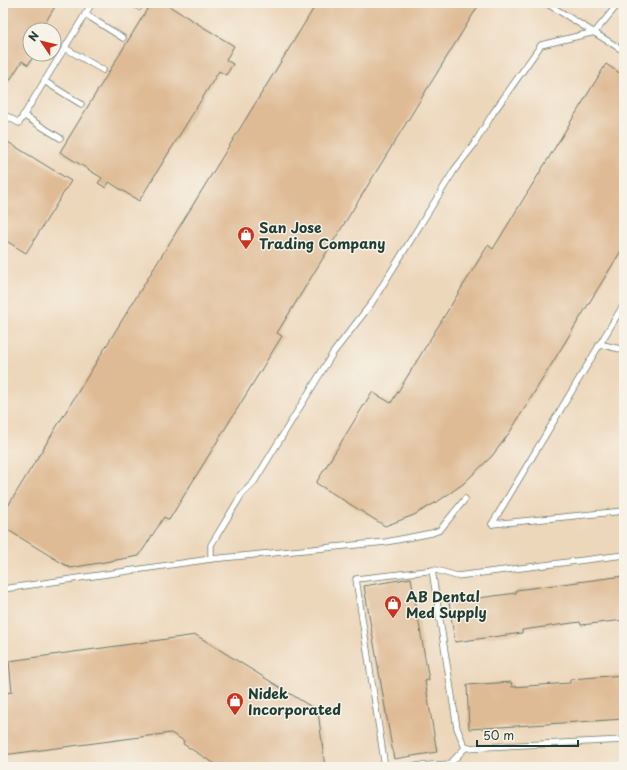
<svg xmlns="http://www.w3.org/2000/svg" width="627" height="770" font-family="'Playpen Sans',sans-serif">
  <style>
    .built { fill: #edd7bb; fill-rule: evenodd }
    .building { fill: #dfbb95 }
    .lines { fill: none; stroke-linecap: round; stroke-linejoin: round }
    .service-casing { stroke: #68796b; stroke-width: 7 }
    .service { stroke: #fff; stroke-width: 5.5 }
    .labels { text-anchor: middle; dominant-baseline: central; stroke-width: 3; stroke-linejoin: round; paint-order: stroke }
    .poi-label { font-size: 14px; font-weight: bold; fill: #1f3d34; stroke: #f7f3e8; text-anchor: start }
  </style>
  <rect width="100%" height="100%" fill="#f7f3e8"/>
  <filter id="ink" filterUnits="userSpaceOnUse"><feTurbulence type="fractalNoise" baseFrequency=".025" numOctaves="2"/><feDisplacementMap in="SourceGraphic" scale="8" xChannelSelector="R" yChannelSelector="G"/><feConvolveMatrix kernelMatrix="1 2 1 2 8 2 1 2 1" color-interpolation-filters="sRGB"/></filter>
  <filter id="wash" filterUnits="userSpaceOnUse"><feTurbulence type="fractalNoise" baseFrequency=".012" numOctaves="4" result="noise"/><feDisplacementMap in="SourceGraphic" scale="16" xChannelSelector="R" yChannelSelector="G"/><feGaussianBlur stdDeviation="0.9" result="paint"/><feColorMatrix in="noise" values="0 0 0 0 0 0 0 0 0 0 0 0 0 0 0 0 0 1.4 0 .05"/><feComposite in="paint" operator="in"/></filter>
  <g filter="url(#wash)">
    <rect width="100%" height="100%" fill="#f1e9d2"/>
    <path class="built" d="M3 3H624V767H3ZM30 30H54V54H30Z"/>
    <g id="blocks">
      <g class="building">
        <polygon points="3,3 57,3 41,30 30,30 30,47 27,53 33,57 28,65 22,61 3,91"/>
        <polygon points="151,3 164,3 234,46 226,60 233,64 226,75 219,71 139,201 109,182 106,188 98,183 102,178 60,152"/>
        <polygon points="317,3 480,3 277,333 282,336 169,520 164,517 139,556 70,568 3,527 3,514"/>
        <polygon points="606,64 624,76 624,246 510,432 492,456 463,484 440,500 414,515 385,526 316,483 372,392 391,403 488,245 493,249"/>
        <polygon points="3,139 71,181 26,253 3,239"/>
        <polygon points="624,576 624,620 581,625 580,622 522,630 522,633 455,642 449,602 516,593 516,590"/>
        <polygon points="411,578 429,680 425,681 437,752 394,759 364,586"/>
        <polygon points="196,635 318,711 325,767 220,767 183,744 184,741 171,733 3,755 3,693 12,692 9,661"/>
        <polygon points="624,675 624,719 469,729 467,685 511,682 512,687 570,683 570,679"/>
      </g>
    </g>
  </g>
  <g filter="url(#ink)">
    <use href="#blocks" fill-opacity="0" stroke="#68796b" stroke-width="1"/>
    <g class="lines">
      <defs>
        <g id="service">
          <polyline points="132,3 139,7"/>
          <polyline points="546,3 624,51"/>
          <polyline points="85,14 123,38"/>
          <polyline points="65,48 103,70"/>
          <polyline points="44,81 81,104"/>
          <polyline points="3,114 19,123 92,3"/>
          <polyline points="23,115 60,138"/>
          <polyline points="599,344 624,350"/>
          <polyline points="492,524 624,304"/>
          <polyline points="492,524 624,511"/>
          <polyline points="211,559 386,542 432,533 440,530 465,499"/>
          <polyline points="432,570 457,728 465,748"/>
          <polyline points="3,589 211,559 211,545 242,494 254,482 333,353 371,304 455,169 473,146 493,113 541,45 595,32 619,3"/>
          <polyline points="385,767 356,579 436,570 457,576 624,555"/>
          <polyline points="399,767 450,764 465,748 624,740"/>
        </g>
      </defs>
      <use href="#service" class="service-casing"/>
      <use href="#service" class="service"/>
    </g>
  </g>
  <defs>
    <symbol id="shop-pin" viewBox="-11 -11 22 30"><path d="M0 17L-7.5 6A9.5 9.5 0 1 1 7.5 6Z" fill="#c8321e" stroke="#f7f3e8"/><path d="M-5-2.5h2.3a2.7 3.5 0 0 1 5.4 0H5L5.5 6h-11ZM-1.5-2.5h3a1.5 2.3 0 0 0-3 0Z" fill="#fff"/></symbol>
  </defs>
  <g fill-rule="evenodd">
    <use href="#shop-pin" x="236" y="225" width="20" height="27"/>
    <use href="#shop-pin" x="383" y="594" width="20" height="27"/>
    <use href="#shop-pin" x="225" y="691" width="20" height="27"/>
  </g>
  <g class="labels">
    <g class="poi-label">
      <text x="259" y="227">San Jose<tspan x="259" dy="16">Trading Company</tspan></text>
      <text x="406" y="596">AB Dental<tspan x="406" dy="16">Med Supply</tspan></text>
      <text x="248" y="693">Nidek<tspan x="248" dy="16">Incorporated</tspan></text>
    </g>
  </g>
  <rect width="627" height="770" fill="none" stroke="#f7f3e8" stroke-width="16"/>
  <g transform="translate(42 42) rotate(305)"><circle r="19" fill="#f7f3e8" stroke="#a1aaa0"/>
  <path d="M0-3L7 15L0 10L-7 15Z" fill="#c8321e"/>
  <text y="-6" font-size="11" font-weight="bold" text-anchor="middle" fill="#1f3d34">N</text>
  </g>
  <path d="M477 740v6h101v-6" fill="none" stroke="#1f3d34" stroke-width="2"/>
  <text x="483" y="740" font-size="12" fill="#1f3d34" stroke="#f7f3e8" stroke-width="3" paint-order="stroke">50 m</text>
</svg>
